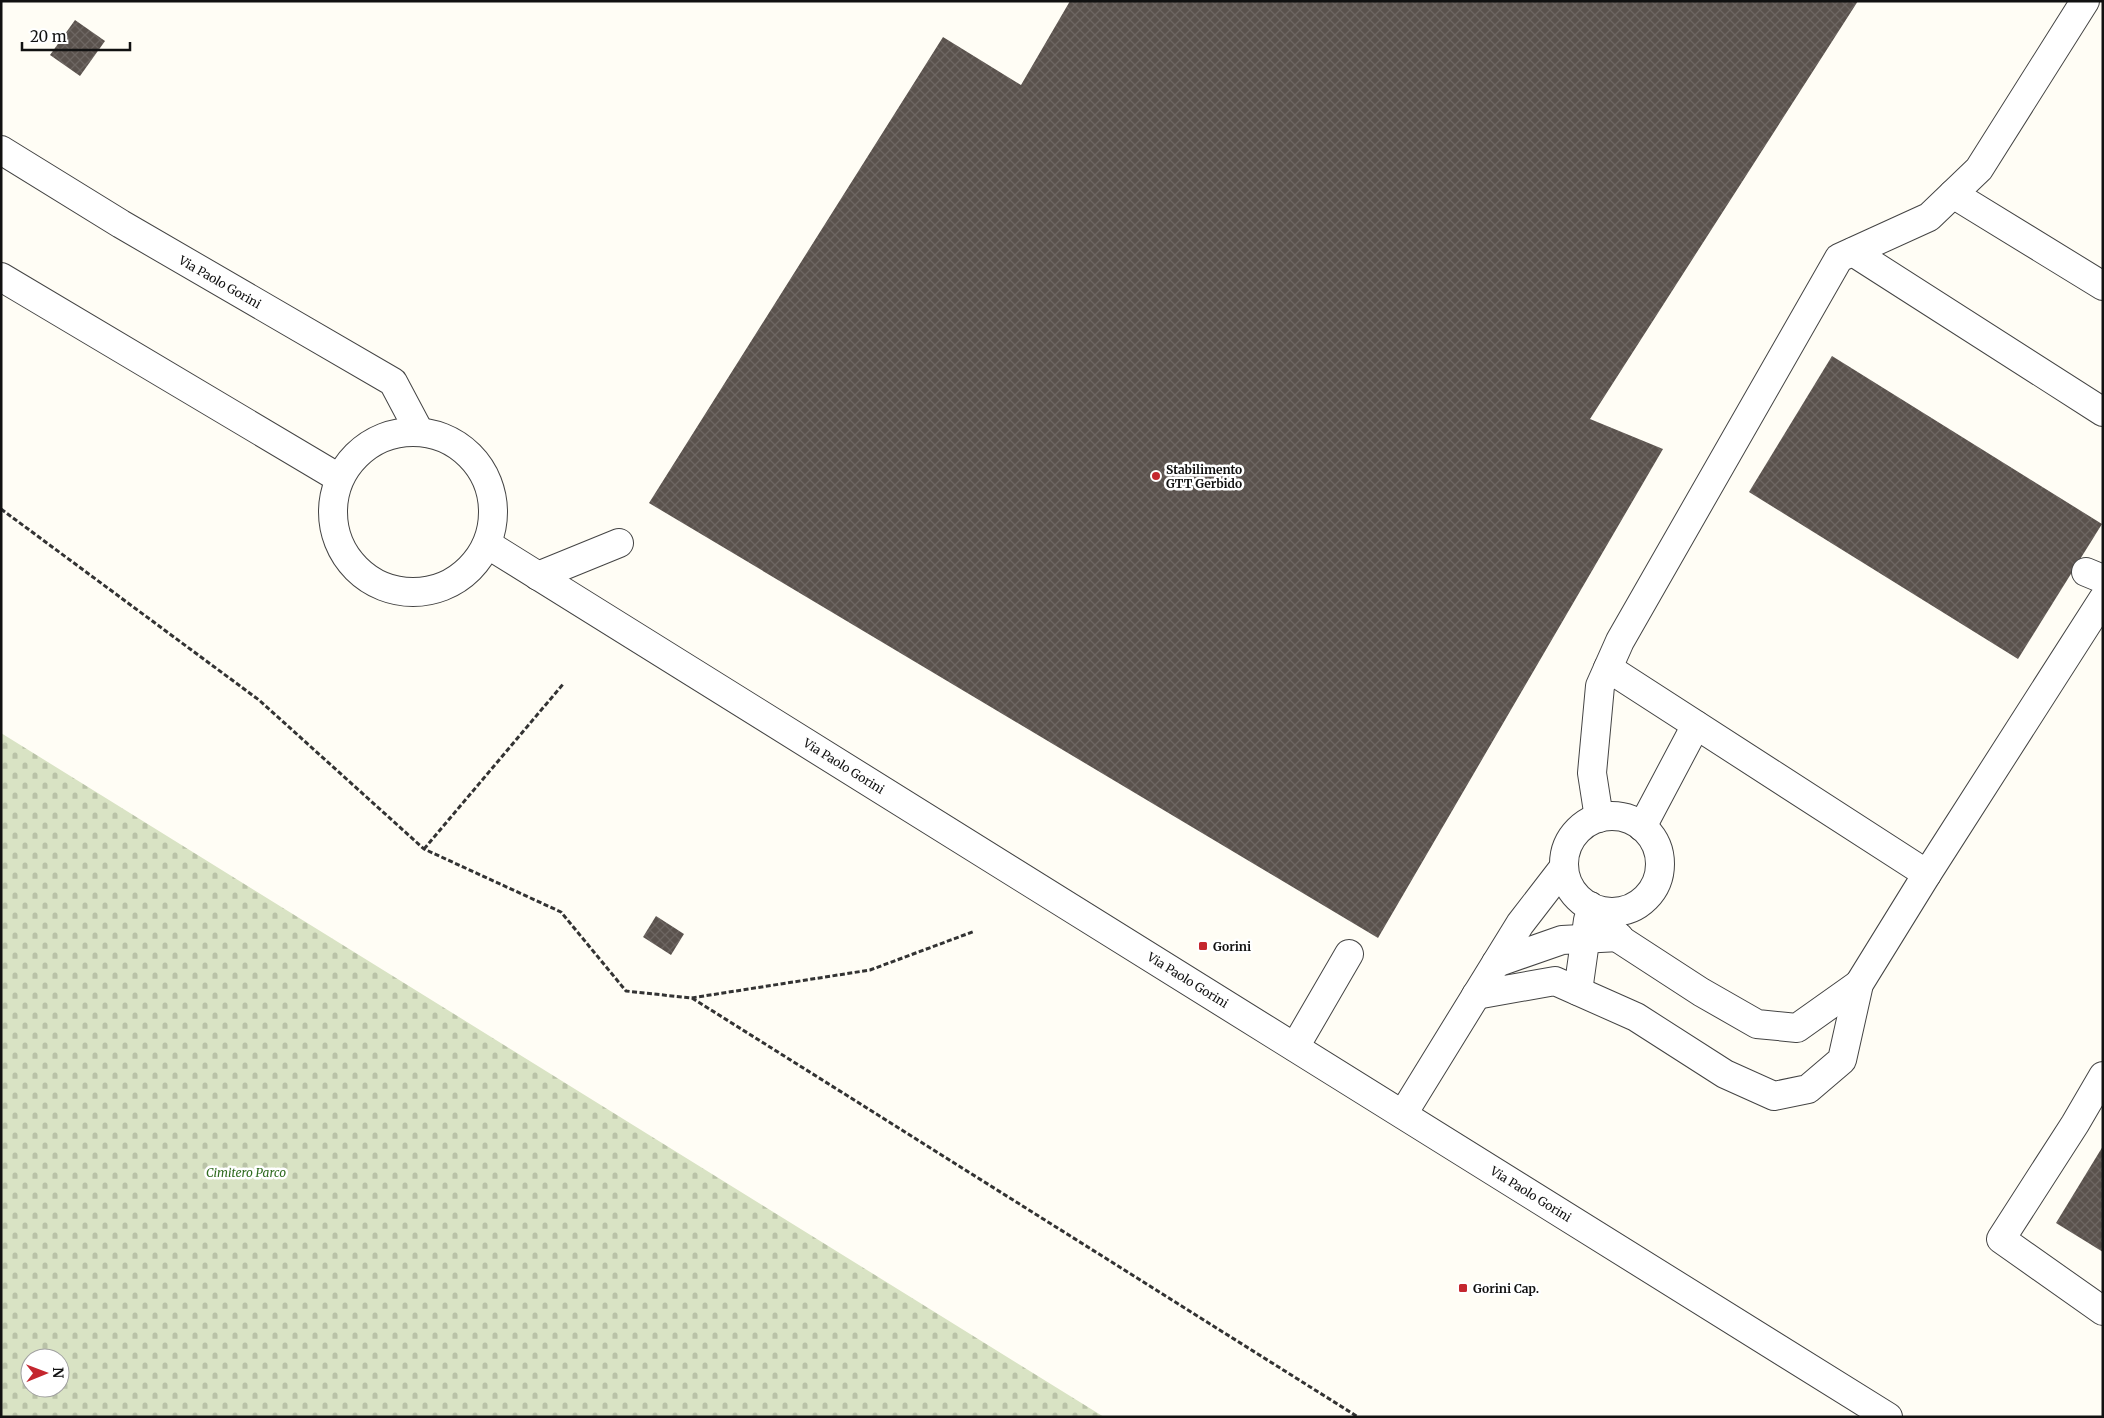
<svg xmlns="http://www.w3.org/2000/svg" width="2104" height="1418" font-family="Merriweather,serif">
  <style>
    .cemetery { fill: url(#cemetery-stones); fill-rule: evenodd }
    .building { fill: url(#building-cross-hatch) }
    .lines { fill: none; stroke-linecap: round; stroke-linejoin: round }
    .minor-casing { stroke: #444; stroke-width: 30 }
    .path { stroke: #333; stroke-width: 3; stroke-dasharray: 5 2.5; stroke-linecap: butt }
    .minor { stroke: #fff; stroke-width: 28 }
    .poi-dot { fill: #c4262e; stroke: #fff; stroke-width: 2 }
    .labels { text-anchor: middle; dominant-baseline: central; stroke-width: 5; stroke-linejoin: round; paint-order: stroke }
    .street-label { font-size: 12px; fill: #111; stroke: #fff }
    .poi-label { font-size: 12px; font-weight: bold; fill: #111; stroke: #fff; text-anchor: start }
    .park-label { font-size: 12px; font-style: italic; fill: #2f6b1f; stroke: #fff }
  </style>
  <defs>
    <pattern id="cemetery-stones" width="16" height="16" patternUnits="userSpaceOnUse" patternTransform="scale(1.25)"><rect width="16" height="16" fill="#d9e3c4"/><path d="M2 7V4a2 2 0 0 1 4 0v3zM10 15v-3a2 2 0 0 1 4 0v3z" fill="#b9c2a7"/></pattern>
    <pattern id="building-cross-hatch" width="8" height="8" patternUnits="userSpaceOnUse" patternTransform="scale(1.25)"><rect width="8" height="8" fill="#5a524d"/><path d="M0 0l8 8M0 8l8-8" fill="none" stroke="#6d6662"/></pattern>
  </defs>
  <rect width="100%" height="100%" fill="#fffdf5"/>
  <path class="cemetery" d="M1 733 1104 1417H1ZM30 1358H60V1388H30Z"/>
  <g class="building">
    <polygon points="1070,1 1858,1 1590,419 1663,449 1378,938 649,503 943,37 1021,85"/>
    <polygon points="75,20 105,41 80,76 50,55"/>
    <polygon points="1832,356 2102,524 2018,659 1749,492"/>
    <polygon points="656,916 684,934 671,955 643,937"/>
    <polygon points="2103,1146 2103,1252 2056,1223"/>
  </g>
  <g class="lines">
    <defs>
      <g id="minor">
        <polyline points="1,150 121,224 393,382 419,431"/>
        <polyline points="1953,194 2103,286"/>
        <polyline points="1853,252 2103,412"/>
        <polyline points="1,277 339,478"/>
        <circle cx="413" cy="512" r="80"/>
        <polyline points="487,544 1888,1417"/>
        <polyline points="2086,572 2103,579"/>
        <polyline points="538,576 619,543"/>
        <polyline points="1608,668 1927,874"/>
        <circle cx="1612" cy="864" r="48"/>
        <polyline points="1599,818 1592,773 1600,686 1620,641 1839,258 1929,217 1979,169 2085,1"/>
        <polyline points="1642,827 1696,725"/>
        <polyline points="1590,906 1621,940 1701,992 1757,1024 1797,1028 1859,984"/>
        <polyline points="1496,963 1562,940 1619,937"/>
        <polyline points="1578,991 1588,920"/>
        <polyline points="1476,995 1555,981 1636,1017 1725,1074 1774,1096 1808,1089 1842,1060 1859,984 1927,874 2103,599"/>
        <polyline points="1295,1047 1349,954"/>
        <polyline points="2103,1076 2075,1124 2001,1239 2103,1311"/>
        <polyline points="1403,1114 1520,924 1564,867"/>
      </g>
    </defs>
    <use href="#minor" class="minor-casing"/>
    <g class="path">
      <polyline points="1,509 259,700 424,849 561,912 626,991 691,998 870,970 975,931"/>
      <polyline points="424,849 564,683"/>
      <polyline points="692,998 1358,1417"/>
    </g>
    <use href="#minor" class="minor"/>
  </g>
  <g class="poi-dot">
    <circle cx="1156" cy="476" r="5"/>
    <rect x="1198" y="941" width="10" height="10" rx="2.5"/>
    <rect x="1458" y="1283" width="10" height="10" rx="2.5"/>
  </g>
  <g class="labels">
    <g class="street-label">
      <text transform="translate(220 282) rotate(30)">Via Paolo Gorini</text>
      <text transform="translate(844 766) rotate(32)">Via Paolo Gorini</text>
      <text transform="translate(1188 980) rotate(32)">Via Paolo Gorini</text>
      <text transform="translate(1531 1194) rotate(32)">Via Paolo Gorini</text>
    </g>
    <g class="poi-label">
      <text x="1166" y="469">Stabilimento<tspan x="1166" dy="14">GTT Gerbido</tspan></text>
      <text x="1213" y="946">Gorini</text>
      <text x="1473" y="1288">Gorini Cap.</text>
    </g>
    <g class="park-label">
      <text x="246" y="1172">Cimitero Parco</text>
    </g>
  </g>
  <rect width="2104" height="1418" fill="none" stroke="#111111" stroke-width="5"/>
  <g transform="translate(45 1373) rotate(89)"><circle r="24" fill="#ffffff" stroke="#a0a0a0"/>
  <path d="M0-4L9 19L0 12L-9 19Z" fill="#c4262e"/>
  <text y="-8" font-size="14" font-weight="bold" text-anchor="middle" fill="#111111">N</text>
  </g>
  <path d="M22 42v8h108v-8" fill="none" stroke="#111111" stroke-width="2.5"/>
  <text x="30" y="42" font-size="15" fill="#111111" stroke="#ffffff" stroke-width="4" paint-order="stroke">20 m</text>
</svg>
